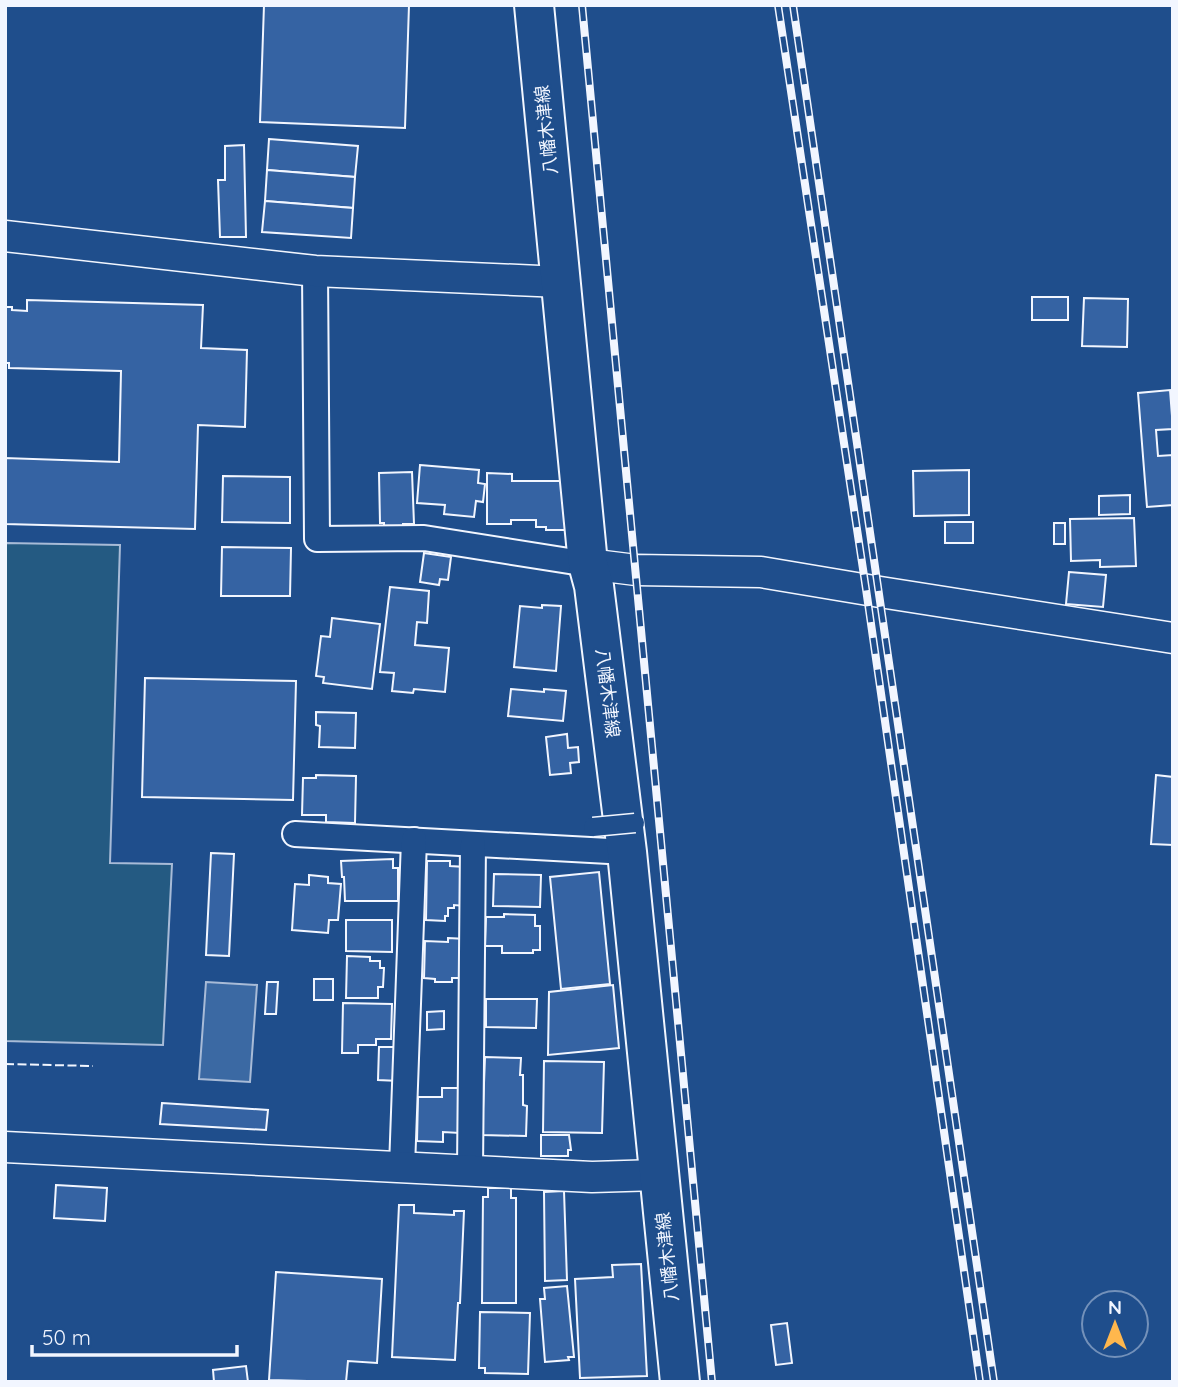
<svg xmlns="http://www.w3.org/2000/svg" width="1178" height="1387" font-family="Quicksand,'Noto Sans JP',sans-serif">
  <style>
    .green { fill: #245a82; stroke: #a8bbd7; stroke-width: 2 }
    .water { fill: #3b69a3; stroke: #a8bbd7; stroke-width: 2 }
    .building { fill: #3563a3; stroke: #f2f6ff; stroke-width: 2 }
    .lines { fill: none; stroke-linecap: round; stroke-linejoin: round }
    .minor-casing { stroke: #f2f6ff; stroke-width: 28 }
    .tertiary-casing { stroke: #f2f6ff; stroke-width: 33 }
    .primary-casing { stroke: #f2f6ff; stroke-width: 42 }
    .minor { stroke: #1f4e8c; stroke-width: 24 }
    .tertiary { stroke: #1f4e8c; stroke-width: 30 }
    .primary { stroke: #1f4e8c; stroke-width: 38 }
    .rail-casing { stroke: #f2f6ff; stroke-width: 8 }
    .rail { stroke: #1f4e8c; stroke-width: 5; stroke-dasharray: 16; stroke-linecap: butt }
    .pedestrian-bridge-casing { stroke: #f2f6ff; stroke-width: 21; stroke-linecap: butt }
    .pedestrian-bridge { stroke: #1f4e8c; stroke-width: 18 }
    .fence { stroke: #f2f6ff; stroke-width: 2; stroke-dasharray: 9 3.5; stroke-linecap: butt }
    .labels { text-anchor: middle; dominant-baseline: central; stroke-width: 5; stroke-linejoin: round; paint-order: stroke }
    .street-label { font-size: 18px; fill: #f2f6ff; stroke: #1f4e8c }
  </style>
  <rect width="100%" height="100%" fill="#1f4e8c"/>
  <polygon class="green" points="5,543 120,545 110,863 172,864 163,1045 5,1041"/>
  <polygon class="water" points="206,982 257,985 250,1082 199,1079"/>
  <g class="building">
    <polygon points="264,5 409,5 405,128 260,122"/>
    <polygon points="269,139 358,146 355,177 267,170"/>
    <polygon points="244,145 246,237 220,237 218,180 225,180 225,146"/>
    <polygon points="267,170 355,177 353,208 265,201"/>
    <polygon points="265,201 353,208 351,238 262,232"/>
    <rect x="1032" y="297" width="36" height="23"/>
    <polygon points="1084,298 1128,299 1127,347 1082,346"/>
    <polygon points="27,300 203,305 201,348 247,350 245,427 198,425 195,529 5,524 5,458 119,462 121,371 9,368 9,363 5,363 5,307 12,307 12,310 27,311"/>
    <polygon points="1170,390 1173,429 1156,430 1158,456 1173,455 1173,505 1147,507 1138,393"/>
    <polygon points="420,465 479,470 478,483 485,484 483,502 476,501 474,517 444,514 445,505 417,503"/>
    <polygon points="969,470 969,515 914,516 913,471"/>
    <polygon points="412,472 414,524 403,524 403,527 384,527 384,523 380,523 379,473"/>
    <polygon points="487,473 512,474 512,481 566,481 566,530 546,530 546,527 536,527 536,520 511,520 511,524 487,524"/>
    <polygon points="223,476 290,477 290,523 222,522"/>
    <polygon points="1130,495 1130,514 1099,515 1099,496"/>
    <polygon points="1134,518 1136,566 1100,567 1100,560 1071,561 1070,519"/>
    <rect x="945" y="522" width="28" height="21"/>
    <rect x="1054" y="523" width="11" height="21"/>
    <polygon points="222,547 291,548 290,596 221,596"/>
    <polygon points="424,553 451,557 448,580 440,579 439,585 420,582"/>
    <polygon points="1069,572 1106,575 1103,607 1066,604"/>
    <polygon points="390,587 429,591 427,623 417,622 415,645 449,648 445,692 414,689 413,693 392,691 394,673 380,672"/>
    <polygon points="542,605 561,606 556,671 514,667 520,606 542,608"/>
    <polygon points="332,618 380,624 372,689 323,683 324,677 316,676 321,636 330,637"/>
    <polygon points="145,678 296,681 293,800 142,797"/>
    <polygon points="511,689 544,692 544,689 566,691 563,721 508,716"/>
    <polygon points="316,712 356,713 355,748 319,747 320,726 316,725"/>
    <polygon points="567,734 568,748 578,747 579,762 570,763 571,773 550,775 546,737"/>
    <polygon points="316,775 356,776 355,823 326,822 326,815 302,815 303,778 316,778"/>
    <polygon points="1156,775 1173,777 1173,845 1151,844"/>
    <polygon points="211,853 234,854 229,956 206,955"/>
    <polygon points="393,859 393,868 398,868 398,901 345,901 344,877 342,877 341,861"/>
    <polygon points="427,861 450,861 450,866 466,867 465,906 454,905 454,908 448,908 448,916 445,916 445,921 426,920"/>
    <polygon points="599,872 610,984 561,989 550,877"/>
    <polygon points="494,874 541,875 540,907 493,906"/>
    <polygon points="309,875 328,877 328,883 341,884 338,920 329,920 328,933 292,930 295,884 309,885"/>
    <polygon points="504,914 535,915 535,926 540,926 540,950 533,950 533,953 502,953 502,946 485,946 486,917 504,917"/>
    <polygon points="346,920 392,920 392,952 346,951"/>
    <polygon points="448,938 466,939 464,978 452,978 452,982 435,982 435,979 424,978 425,941 448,942"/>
    <polygon points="347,956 370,957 370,961 380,961 380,968 384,968 383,987 378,987 378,998 346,998"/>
    <rect x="314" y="979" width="19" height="21"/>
    <polygon points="267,982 278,982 276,1014 265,1014"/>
    <polygon points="613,985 619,1048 548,1055 549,992"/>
    <polygon points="486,999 537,999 536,1028 486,1027"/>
    <polygon points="343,1003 392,1004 391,1039 376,1039 376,1045 358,1045 358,1053 342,1053"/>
    <polygon points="444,1011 444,1029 427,1030 427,1012"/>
    <polygon points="379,1047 400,1047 399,1081 378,1080"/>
    <polygon points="485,1057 521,1058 520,1075 523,1075 523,1105 527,1106 526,1136 482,1135"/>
    <polygon points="544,1061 604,1062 602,1133 543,1132"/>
    <polygon points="442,1088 461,1088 460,1133 443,1132 443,1142 417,1141 418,1097 442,1097"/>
    <polygon points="162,1103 268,1110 266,1130 160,1124"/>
    <polygon points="541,1135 569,1135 571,1150 568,1150 568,1156 541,1156"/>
    <polygon points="56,1185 107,1188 105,1221 54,1218"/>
    <polygon points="488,1188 511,1188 511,1198 516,1198 516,1303 482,1303 483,1197 488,1197"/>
    <polygon points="564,1191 567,1280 545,1281 544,1192"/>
    <polygon points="399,1205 414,1205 414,1213 454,1215 454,1211 464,1211 460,1303 458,1303 455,1360 392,1357"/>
    <polygon points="641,1264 647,1376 580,1378 575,1279 613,1277 612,1265"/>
    <polygon points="276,1272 382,1279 377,1363 348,1361 346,1382 269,1380"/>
    <polygon points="567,1286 574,1357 568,1357 569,1360 545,1362 540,1299 545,1299 544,1288"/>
    <polygon points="480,1312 530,1313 528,1374 485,1373 485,1368 479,1368"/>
    <polygon points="787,1323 792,1363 776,1365 771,1325"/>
    <polygon points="246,1366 248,1382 214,1382 213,1370"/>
  </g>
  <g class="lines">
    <defs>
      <g id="minor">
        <polyline points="315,271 317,539 424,538 588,564"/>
        <polyline points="295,834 627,852"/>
        <polyline points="402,1167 414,840"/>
        <polyline points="470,1170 473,844"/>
      </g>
      <g id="tertiary">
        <polyline points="5,236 315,271 561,282"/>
        <polyline points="588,564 636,570 761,572 880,592 1173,638"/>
        <polyline points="5,1147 592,1177 658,1175"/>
      </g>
      <polyline id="primary" points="534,5 588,564 594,586 627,852 680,1382"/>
    </defs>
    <use href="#minor" class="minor-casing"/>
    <use href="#tertiary" class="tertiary-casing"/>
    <use href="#primary" class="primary-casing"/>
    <use href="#minor" class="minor"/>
    <use href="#tertiary" class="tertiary"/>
    <use href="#primary" class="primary"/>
    <defs>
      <g id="rail">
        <polyline points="582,5 712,1382"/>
        <polyline points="778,5 866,589 980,1382"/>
        <polyline points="793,5 994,1382"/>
      </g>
    </defs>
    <use href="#rail" class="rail-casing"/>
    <use href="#rail" class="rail"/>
    <defs>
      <polyline id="pedestrian-bridge" points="593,827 635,823"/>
    </defs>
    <use href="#pedestrian-bridge" class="pedestrian-bridge-casing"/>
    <use href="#pedestrian-bridge" class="pedestrian-bridge"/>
    <polyline class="fence" points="5,1064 93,1066"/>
  </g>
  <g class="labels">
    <g class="street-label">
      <text transform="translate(546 130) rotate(-96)">八幡木津線</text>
      <text transform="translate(608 693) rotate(83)">八幡木津線</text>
      <text transform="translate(667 1257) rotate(-96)">八幡木津線</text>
    </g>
  </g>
  <rect width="1178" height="1387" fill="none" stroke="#f2f6ff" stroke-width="14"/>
  <g transform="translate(1115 1324)"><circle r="33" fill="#1f4e8c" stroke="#7391ba" stroke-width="2"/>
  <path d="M0-5L12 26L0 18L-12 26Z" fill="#ffb74d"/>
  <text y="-10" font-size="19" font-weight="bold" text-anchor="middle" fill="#f2f6ff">N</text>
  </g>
  <path d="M32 1345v10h205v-10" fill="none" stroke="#f2f6ff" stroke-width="3.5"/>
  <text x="42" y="1345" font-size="21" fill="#f2f6ff" stroke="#1f4e8c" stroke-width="5" paint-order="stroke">50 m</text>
</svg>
